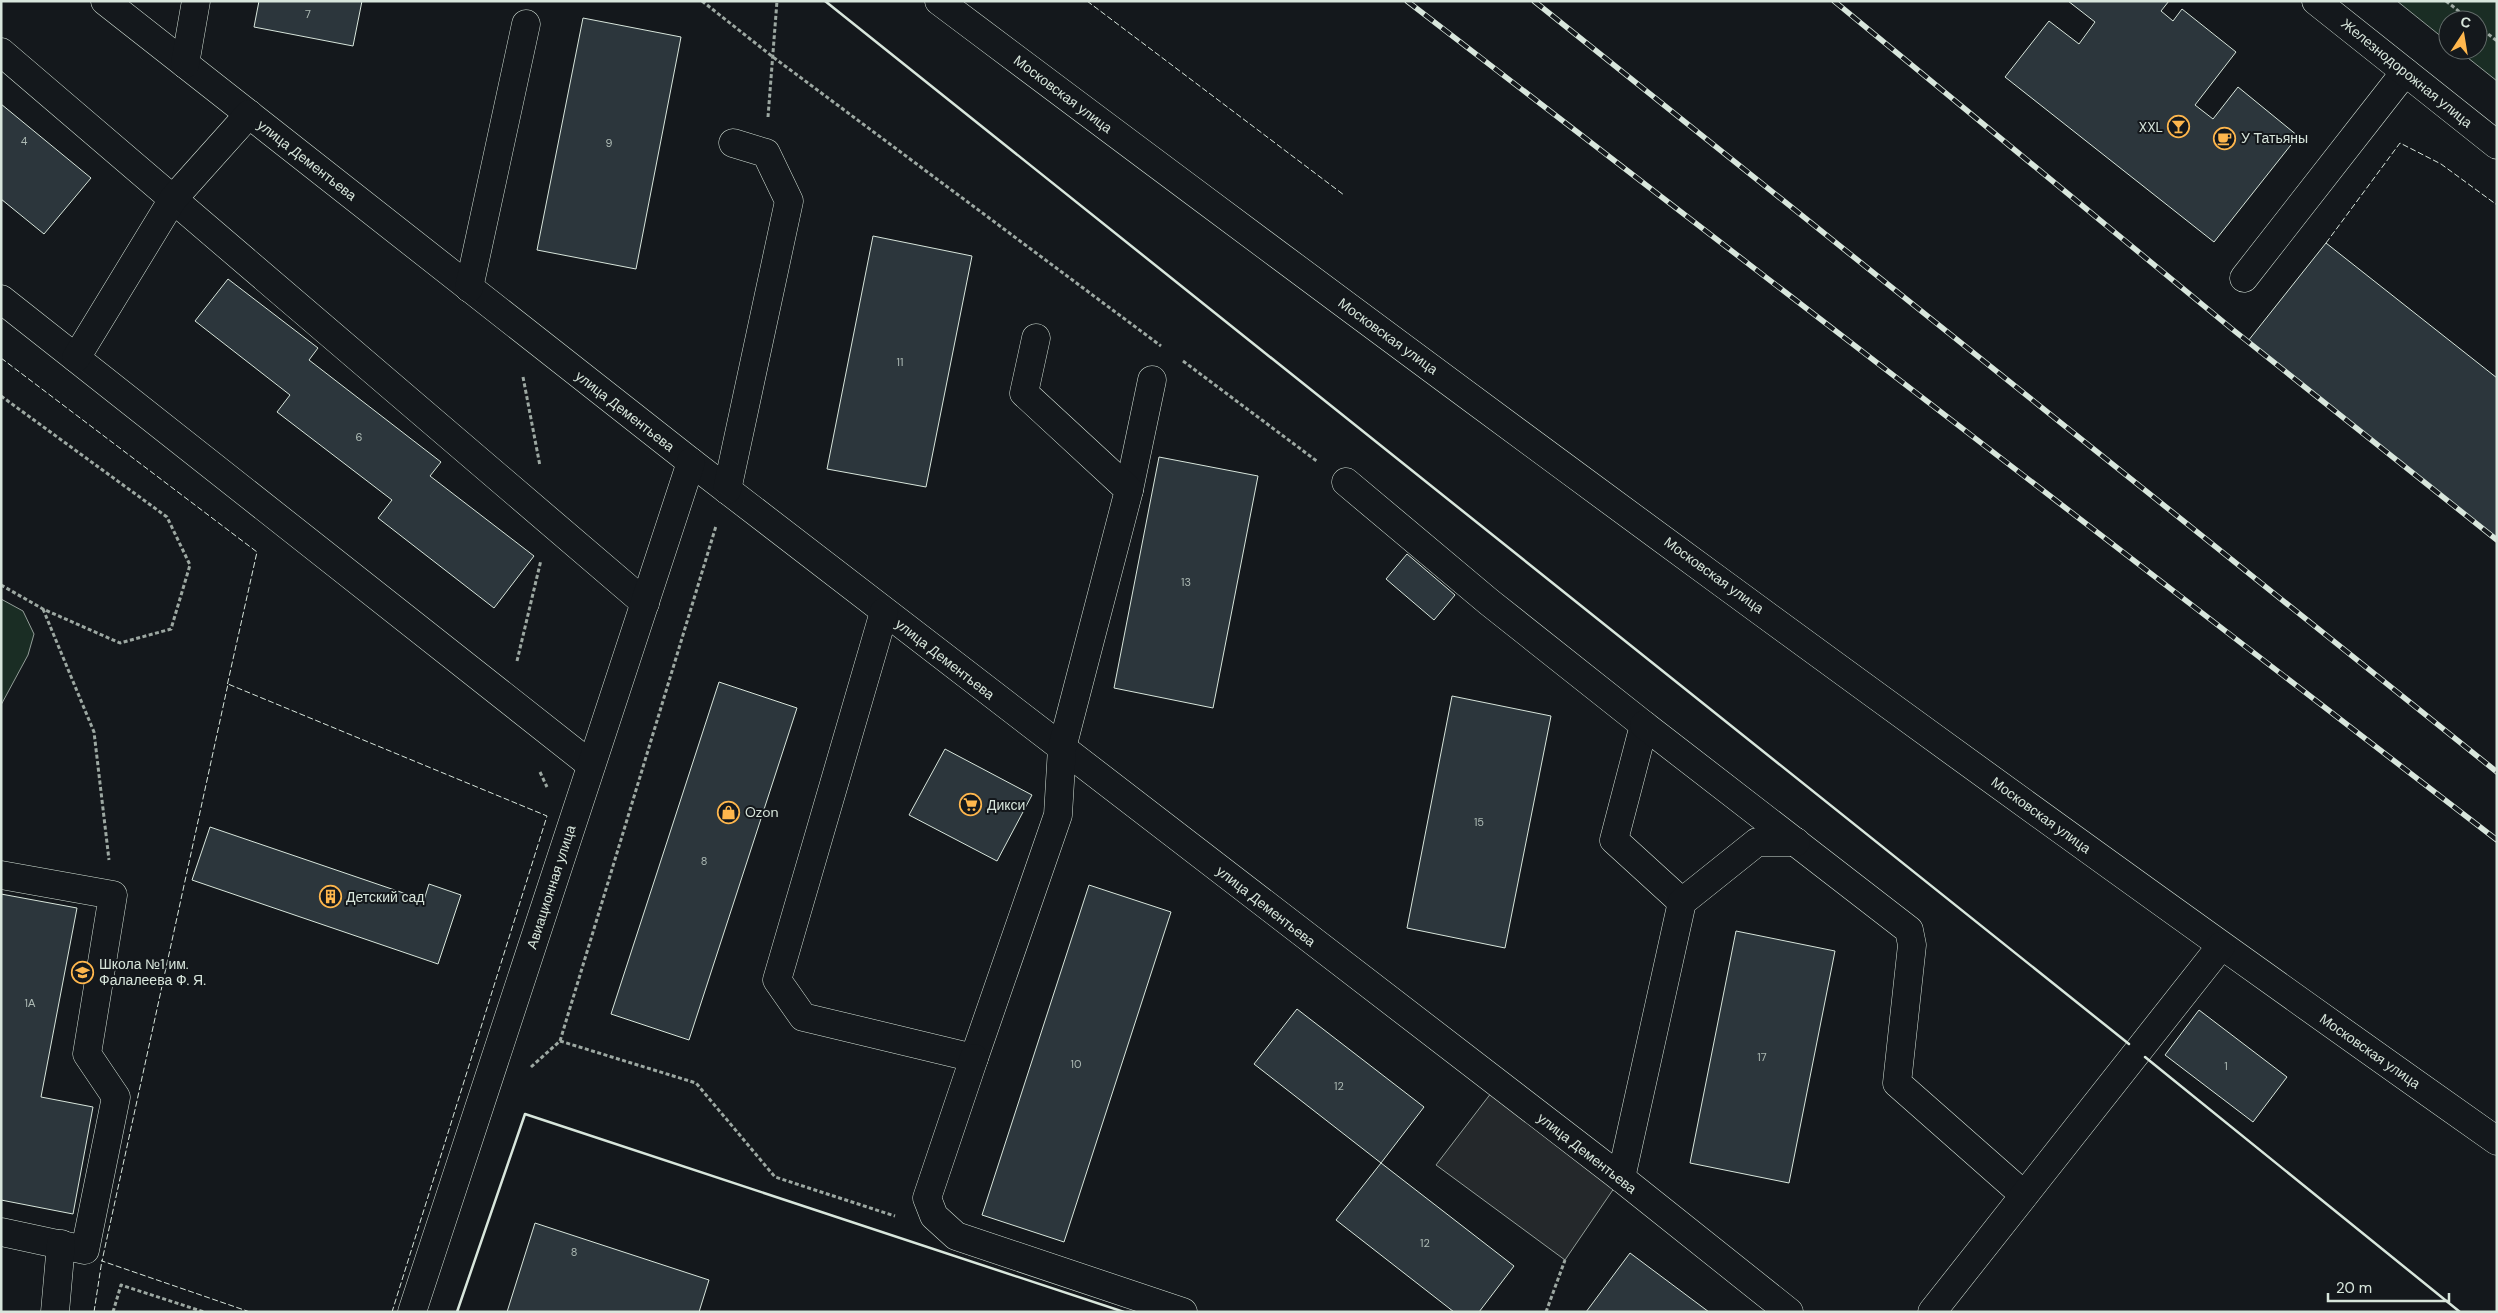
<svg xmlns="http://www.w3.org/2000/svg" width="2498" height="1313" font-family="'DM Sans',sans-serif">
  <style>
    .green { fill: #1a2d24; stroke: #939e99 }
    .parking { fill: #24282b; stroke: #939e99 }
    .building { fill: #2c363c; stroke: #d8e6dc }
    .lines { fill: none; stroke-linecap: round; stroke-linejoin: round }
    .minor-casing { stroke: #d8e6dc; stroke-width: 29 }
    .major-casing { stroke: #d8e6dc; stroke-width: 29 }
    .path { stroke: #9da8a2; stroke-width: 3; stroke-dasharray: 4 2.5; stroke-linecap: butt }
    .minor { stroke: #14181c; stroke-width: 28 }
    .major { stroke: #14181c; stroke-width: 28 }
    .rail-casing { stroke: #d8e6dc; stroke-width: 5.5 }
    .rail { stroke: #14181c; stroke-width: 4; stroke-dasharray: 11; stroke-linecap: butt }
    .fence { stroke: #d8e6dc; stroke-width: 1; stroke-dasharray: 6 2.5; stroke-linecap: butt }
    .wall { stroke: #d8e6dc; stroke-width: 2.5 }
    .labels { text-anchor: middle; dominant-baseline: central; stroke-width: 4; stroke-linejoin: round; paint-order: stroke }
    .number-label { font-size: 11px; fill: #adbab4 }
    .street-label { font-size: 14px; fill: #d8e6dc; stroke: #14181c }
    .poi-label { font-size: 14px; fill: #d8e6dc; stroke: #14181c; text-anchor: start }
  </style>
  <rect width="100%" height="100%" fill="#14181c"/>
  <g class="green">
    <polygon points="2397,1 2497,1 2497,81 2458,50 2478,50 2478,20 2448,20 2448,42"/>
    <polygon points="1,599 23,611 34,634 28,655 1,705"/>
  </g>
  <polygon class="parking" points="1498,1084 1621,1178 1565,1260 1436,1165"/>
  <g class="building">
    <polygon points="259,1 362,1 353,46 254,27"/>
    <polygon points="2068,1 2169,1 2161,11 2173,21 2182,9 2236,52 2195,105 2213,119 2238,87 2298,136 2214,242 2005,77 2049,21 2079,44 2095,22"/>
    <polygon points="583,18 681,37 636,269 537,250"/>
    <polygon points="1,104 91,178 44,234 1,199"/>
    <polygon points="873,236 972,256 926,487 827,469"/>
    <polygon points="2326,243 2497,378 2497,538 2248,341"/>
    <polygon points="228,279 318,348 309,360 441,462 430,476 534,556 494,608 378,518 392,500 277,412 290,395 195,321"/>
    <polygon points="1159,457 1258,476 1213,708 1114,688"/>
    <polygon points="1407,554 1455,595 1434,620 1386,579"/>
    <polygon points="719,682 797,708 689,1040 611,1014"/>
    <polygon points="1452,696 1551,716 1505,948 1407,928"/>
    <polygon points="945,749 1032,795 997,861 909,815"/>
    <polygon points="210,827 424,900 429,884 461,895 438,964 192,880"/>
    <polygon points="1089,885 1171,912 1064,1242 982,1215"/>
    <polygon points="1,894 77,908 41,1097 93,1107 73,1214 1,1200"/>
    <polygon points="1736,931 1835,951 1789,1183 1690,1163"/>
    <polygon points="1297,1009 1424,1107 1381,1163 1254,1064"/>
    <polygon points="2199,1010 2287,1077 2253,1122 2165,1055"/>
    <polygon points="1381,1163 1514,1266 1479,1312 1454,1312 1336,1220"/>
    <polygon points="535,1223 709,1280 699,1312 507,1312"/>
    <polygon points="1630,1253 1709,1312 1586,1312"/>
  </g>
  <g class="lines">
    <defs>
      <g id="minor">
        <polyline points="105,1 691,462 1621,1178 1789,1312"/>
        <path d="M939 1C1453 387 1971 770 2497 1141"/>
        <polyline points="1,52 645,603"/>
        <polyline points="185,64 196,1"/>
        <polyline points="2244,278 2405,72"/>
        <polyline points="469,288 526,24"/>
        <polyline points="1,299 591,765"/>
        <polyline points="76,358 173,199 249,114"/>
        <polyline points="1346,482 1489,602 1644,725 1614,840 1682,902"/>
        <polyline points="727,490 789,201 766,153 733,143"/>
        <polyline points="1129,490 1152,380"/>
        <polyline points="884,612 777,980 803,1017 974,1058 1058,815 1062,748 1129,490 1024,393 1036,338"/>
        <polyline points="1644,725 1909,930 1912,945 1897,1083 2024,1195"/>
        <polyline points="1,875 113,895 87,1054 116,1097 85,1250 1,1232"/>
        <polyline points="974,1058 927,1198 934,1216 956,1236 1183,1312"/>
        <polyline points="1621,1178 1682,902 1757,842 1796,842"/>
        <polyline points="55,1312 61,1244"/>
        <polyline points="412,1312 691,462"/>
        <polyline points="1932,1312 2221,946"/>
      </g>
      <polyline id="major" points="2316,1 2497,145"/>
    </defs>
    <use href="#minor" class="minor-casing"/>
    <use href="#major" class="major-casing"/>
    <g class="path">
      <polyline points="702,1 773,57 1161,346"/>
      <polyline points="2446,1 2470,20"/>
      <polyline points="2478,26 2497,41"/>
      <polyline points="768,117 777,1"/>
      <polyline points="1183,361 1318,462"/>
      <polyline points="523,377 540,466"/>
      <polyline points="1,396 167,517 190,565 171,629 120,643 43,609 1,585"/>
      <polyline points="43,609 94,732 109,860"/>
      <polyline points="517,661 541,560"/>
      <polyline points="540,772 547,787"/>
      <polyline points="560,1041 696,1083 775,1177 895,1216"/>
      <polyline points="531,1067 560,1041 716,526"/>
      <polyline points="113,1312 121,1285 204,1312"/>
      <polyline points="1546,1312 1565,1260"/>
    </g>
    <use href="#minor" class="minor"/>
    <use href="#major" class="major"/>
    <defs>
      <g id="rail">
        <polyline points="1407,1 2497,840"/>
        <polyline points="1534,1 2497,772"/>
        <polyline points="1834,1 2232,329 2497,540"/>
      </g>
    </defs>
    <use href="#rail" class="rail-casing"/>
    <use href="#rail" class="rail"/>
    <g class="fence">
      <polyline points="1087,1 1344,195"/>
      <polyline points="2326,243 2400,143 2441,164 2497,205"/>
      <polyline points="1,358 257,552 227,686"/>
      <polyline points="94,1312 102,1260"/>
      <polyline points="250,1312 102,1261 228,684 547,816 392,1312"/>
    </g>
    <g class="wall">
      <polyline points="825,1 2129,1044"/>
      <polyline points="2145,1057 2460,1312"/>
      <polyline points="457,1312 525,1114 1124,1312"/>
    </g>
  </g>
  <defs>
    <symbol id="bar-ring" viewBox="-11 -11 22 22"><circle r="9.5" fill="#14181c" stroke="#ffb74d" stroke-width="1.5"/><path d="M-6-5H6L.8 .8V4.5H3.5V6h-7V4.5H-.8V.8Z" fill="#ffb74d"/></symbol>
    <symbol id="cafe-ring" viewBox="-11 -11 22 22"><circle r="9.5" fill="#14181c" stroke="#ffb74d" stroke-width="1.5"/><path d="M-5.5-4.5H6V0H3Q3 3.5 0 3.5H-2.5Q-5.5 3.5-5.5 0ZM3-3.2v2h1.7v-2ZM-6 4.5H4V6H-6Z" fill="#ffb74d"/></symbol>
    <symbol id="supermarket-ring" viewBox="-11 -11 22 22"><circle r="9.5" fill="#14181c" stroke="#ffb74d" stroke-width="1.5"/><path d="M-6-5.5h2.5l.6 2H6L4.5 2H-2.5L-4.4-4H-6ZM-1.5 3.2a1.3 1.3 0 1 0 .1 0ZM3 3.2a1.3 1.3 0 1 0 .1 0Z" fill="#ffb74d"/></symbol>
    <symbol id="shop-ring" viewBox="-11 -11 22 22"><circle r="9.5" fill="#14181c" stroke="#ffb74d" stroke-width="1.5"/><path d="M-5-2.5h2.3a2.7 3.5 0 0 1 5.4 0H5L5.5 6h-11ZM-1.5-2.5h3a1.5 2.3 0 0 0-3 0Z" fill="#ffb74d"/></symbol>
    <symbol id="building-ring" viewBox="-11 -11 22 22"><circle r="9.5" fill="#14181c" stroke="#ffb74d" stroke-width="1.5"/><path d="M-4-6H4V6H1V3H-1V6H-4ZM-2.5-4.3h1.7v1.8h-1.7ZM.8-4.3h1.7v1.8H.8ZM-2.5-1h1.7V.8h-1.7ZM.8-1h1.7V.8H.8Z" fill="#ffb74d"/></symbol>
    <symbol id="school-ring" viewBox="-11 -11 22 22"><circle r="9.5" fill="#14181c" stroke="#ffb74d" stroke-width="1.5"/><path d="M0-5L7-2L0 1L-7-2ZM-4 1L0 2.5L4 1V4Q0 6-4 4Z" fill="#ffb74d"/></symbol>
  </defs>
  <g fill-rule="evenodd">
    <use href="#bar-ring" x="2166" y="114" width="25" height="25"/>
    <use href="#cafe-ring" x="2212" y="126" width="25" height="25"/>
    <use href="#supermarket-ring" x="958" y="792" width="25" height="25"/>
    <use href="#shop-ring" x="716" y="800" width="25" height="25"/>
    <use href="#building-ring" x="318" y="884" width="25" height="25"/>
    <use href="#school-ring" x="70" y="960" width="25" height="25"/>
  </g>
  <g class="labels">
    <g class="number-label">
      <text x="308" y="14">7</text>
      <text x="24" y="141">4</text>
      <text x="609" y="143">9</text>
      <text x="900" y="362">11</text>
      <text x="359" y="437">6</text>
      <text x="1186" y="582">13</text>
      <text x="1479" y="822">15</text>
      <text x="704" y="861">8</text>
      <text x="30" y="1003">1А</text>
      <text x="1762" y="1057">17</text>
      <text x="1076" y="1064">10</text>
      <text x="2226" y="1066">1</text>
      <text x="1339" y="1086">12</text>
      <text x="1425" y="1243">12</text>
      <text x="574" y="1252">8</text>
    </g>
    <g class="street-label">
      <text transform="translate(2407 73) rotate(39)">Железнодорожная улица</text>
      <text transform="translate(1063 94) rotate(37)">Московская улица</text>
      <text transform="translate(307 160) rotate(38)">улица Дементьева</text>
      <text transform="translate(1388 336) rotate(36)">Московская улица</text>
      <text transform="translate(625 411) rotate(38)">улица Дементьева</text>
      <text transform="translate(1714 575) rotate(36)">Московская улица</text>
      <text transform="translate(945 659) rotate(38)">улица Дементьева</text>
      <text transform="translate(2041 815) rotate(36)">Московская улица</text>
      <text transform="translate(551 887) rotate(-72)">Авиационная улица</text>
      <text transform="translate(1266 906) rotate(38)">улица Дементьева</text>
      <text transform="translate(2370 1051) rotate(35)">Московская улица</text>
      <text transform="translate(1587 1153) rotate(38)">улица Дементьева</text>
    </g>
    <g class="poi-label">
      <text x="2163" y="127" text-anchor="end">XXL</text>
      <text x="2241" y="138">У Татьяны</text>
      <text x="987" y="805">Дикси</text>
      <text x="745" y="812">Ozon</text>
      <text x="346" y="897">Детский сад</text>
      <text x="99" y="964">Школа №1 им.<tspan x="99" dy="16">Фалалеева Ф. Я.</tspan></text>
    </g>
  </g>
  <rect width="2498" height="1313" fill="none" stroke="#d8e6dc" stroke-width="5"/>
  <g transform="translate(2463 35) rotate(12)"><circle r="24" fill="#14181c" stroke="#626a69"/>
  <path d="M0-4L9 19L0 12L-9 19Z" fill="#ffb74d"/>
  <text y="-8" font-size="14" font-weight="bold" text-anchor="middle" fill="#d8e6dc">С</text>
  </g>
  <path d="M2328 1293v8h121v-8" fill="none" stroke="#d8e6dc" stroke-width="2.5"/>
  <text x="2336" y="1293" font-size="15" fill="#d8e6dc" stroke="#14181c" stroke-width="4" paint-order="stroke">20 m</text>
</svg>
